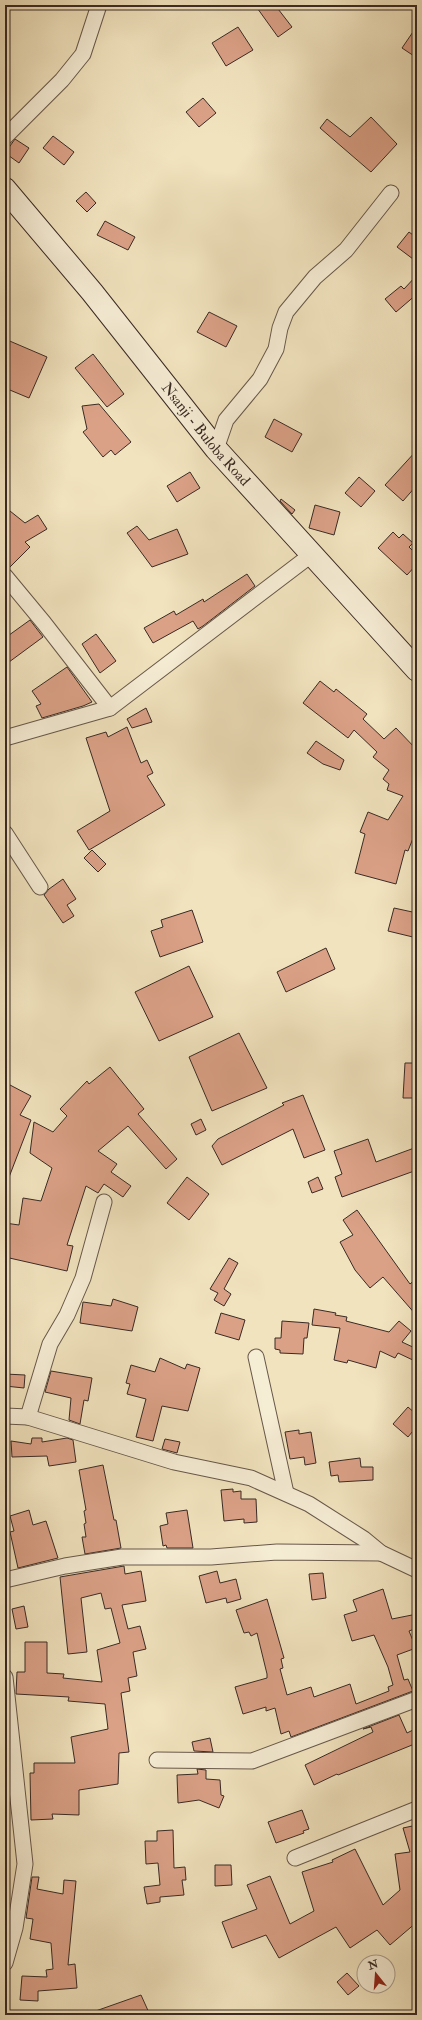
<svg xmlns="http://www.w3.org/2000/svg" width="422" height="2020" font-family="'IM FELL Double Pica',serif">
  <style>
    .building { fill: #dba187; stroke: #392a24 }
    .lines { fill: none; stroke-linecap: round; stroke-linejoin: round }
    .minor-casing { stroke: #67584a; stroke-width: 17 }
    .secondary-casing { stroke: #392a24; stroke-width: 24 }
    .minor { stroke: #f6edd5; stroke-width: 15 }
    .secondary { stroke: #f6edd5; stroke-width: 22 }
    .labels { text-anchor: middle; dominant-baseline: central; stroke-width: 4; stroke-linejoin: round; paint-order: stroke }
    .street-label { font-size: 15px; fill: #392a24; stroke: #f6edd5 }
  </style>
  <rect width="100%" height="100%" fill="#f1e3be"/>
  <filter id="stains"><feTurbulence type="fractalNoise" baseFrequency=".005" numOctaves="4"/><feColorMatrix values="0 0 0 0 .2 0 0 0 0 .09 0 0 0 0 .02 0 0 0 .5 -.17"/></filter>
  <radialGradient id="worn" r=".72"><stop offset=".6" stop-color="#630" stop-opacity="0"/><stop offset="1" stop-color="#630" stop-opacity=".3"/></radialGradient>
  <g class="building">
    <polygon points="255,5 275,5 292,27 278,37"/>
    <polygon points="417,26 417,58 402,48"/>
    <polygon points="238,27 253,50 226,66 212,43"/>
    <polygon points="203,98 216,113 199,127 186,112"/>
    <polygon points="371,117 397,144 371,172 320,128 327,119 350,137"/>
    <polygon points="53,136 74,152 64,165 43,148"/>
    <polygon points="15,139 29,148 19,163 5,153"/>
    <polygon points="86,192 96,203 87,212 76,201"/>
    <polygon points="105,221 135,237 128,250 97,235"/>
    <polygon points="409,232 417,238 417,262 397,247"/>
    <polygon points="417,275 417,294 396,312 385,299 401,286 404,289"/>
    <polygon points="209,312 237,326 226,347 197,332"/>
    <polygon points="5,339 47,357 29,398 5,388"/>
    <polygon points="93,354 124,394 107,407 75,368"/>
    <polygon points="99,404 131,442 115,455 111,450 103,457 83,432 87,429 82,406"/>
    <polygon points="274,419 302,434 292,452 265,437"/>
    <polygon points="417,450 417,485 403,501 385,485"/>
    <polygon points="190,472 200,488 177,502 167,486"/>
    <polygon points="359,477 375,491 361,507 345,493"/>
    <polygon points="281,499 295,510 292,514 280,501"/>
    <polygon points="315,505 340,512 334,535 309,528"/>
    <polygon points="5,507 25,523 38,515 47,529 25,542 30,547 9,568 5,567"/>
    <polygon points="137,526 149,540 177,529 188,554 152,567 127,533"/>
    <polygon points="393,532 399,538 403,534 413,543 409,547 417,555 417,564 407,575 378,548"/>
    <polygon points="247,574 255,586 203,626 198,629 193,621 153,643 144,628 174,611 176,615 203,599 204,602"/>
    <polygon points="30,620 43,637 5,665 5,638"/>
    <polygon points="96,634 116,661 100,673 82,644"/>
    <polygon points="67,667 92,702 83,706 42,718 36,706 41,704 32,691"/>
    <polygon points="320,681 334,692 336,689 367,714 363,719 384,739 396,728 417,750 417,828 408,851 405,850 396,884 355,873 365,834 360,832 368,812 388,820 403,796 387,790 389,784 383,779 389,770 373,757 377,752 354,730 348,738 303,703"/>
    <polygon points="146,708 152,722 132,728 127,719"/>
    <polygon points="127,727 141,763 147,760 153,773 147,776 165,805 89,850 77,831 110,811 86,738 106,732 108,737"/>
    <polygon points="316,741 344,760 340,770 323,764 307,753"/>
    <polygon points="92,850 106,864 98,872 84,858"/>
    <polygon points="63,879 76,899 67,905 74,916 63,923 44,895 49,889"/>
    <polygon points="394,908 417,913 417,938 388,931"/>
    <polygon points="192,910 203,942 160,957 151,931 163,927 161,920"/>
    <polygon points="326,948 335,969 286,992 277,972"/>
    <polygon points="189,966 213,1017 159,1041 135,992"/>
    <polygon points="239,1033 267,1088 212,1111 189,1057"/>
    <polygon points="405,1063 417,1063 417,1098 403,1098"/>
    <polygon points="110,1067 144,1109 138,1114 177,1159 166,1169 128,1126 98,1151 117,1164 111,1172 131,1186 123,1197 104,1184 98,1193 86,1186 67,1245 73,1246 67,1271 5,1257 5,1223 19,1225 23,1198 41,1201 52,1168 30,1153 34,1122 53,1132 67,1116 60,1109 87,1081 89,1084"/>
    <polygon points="10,1085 31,1096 20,1115 31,1120 6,1185 5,1094"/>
    <polygon points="303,1095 325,1150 304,1158 293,1129 222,1165 212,1146 218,1139 284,1105 282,1103"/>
    <polygon points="201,1119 206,1130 196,1135 191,1124"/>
    <polygon points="368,1139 376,1162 417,1147 417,1170 342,1197 335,1177 342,1174 334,1151"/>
    <polygon points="187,1177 209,1194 189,1220 167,1203"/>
    <polygon points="318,1177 323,1189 312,1193 308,1182"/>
    <polygon points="357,1210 410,1284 417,1278 417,1316 383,1277 370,1288 355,1270 340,1242 353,1235 343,1220"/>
    <polygon points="229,1258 238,1263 224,1289 231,1294 224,1306 214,1300 218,1293 210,1289"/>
    <polygon points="113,1299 138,1307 132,1331 80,1323 83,1302 111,1306"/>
    <polygon points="314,1309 336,1313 335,1315 347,1317 346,1321 389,1332 399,1321 411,1331 402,1342 417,1349 417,1362 398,1353 395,1358 380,1351 376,1368 348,1360 347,1363 334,1360 340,1328 312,1325"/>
    <polygon points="221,1313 245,1320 239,1340 215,1333"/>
    <polygon points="282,1321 309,1323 307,1338 304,1338 303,1354 280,1353 280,1350 275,1349 275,1338 281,1338"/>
    <polygon points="160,1358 185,1369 187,1364 200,1368 188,1411 162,1406 153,1441 136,1437 146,1399 127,1394 130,1384 126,1383 131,1365 155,1372"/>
    <polygon points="51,1371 92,1378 88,1401 84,1400 80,1424 69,1420 71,1398 45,1392"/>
    <polygon points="5,1374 25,1375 24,1388 5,1386"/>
    <polygon points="408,1407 417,1415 417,1426 408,1437 393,1424"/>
    <polygon points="299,1430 299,1434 311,1432 316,1463 305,1465 304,1457 290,1459 285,1432"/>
    <polygon points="32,1438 42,1438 42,1442 67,1438 73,1440 76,1462 49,1466 47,1456 12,1457 11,1441 31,1444"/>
    <polygon points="165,1439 180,1442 177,1453 162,1449"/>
    <polygon points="360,1458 361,1467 373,1467 373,1480 339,1482 338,1475 331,1476 329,1462"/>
    <polygon points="103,1465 114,1520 116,1520 121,1548 85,1554 82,1537 86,1537 84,1524 86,1523 84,1511 86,1510 79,1470"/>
    <polygon points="233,1489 233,1492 241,1491 241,1499 256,1499 257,1522 244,1523 244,1519 224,1521 221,1490"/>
    <polygon points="29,1510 33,1525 46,1521 58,1558 18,1568 10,1532 14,1531 10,1516"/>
    <polygon points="187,1510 193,1548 167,1548 166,1545 163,1546 160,1526 168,1524 166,1513"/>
    <polygon points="124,1566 125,1574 141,1571 146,1601 122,1605 128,1629 140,1626 146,1649 133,1652 137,1676 128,1678 130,1691 121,1693 129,1752 119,1753 118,1784 79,1790 79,1815 52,1814 53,1819 31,1820 30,1773 34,1773 34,1763 75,1763 71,1737 108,1729 105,1704 68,1701 69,1697 16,1694 17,1672 25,1672 25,1642 47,1642 47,1673 64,1674 63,1678 102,1682 97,1650 120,1643 111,1608 105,1609 101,1593 81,1598 87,1652 68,1654 60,1577"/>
    <polygon points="217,1571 220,1583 236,1579 241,1599 227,1603 226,1598 206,1603 199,1576"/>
    <polygon points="323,1573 326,1598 312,1600 309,1574"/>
    <polygon points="383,1589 392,1619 417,1614 417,1628 409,1631 416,1648 397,1655 404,1680 408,1679 413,1691 291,1737 289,1731 281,1734 275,1708 266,1711 266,1707 243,1714 235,1687 267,1678 267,1674 257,1633 251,1636 249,1632 244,1633 236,1610 267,1599 284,1658 281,1659 283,1668 280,1669 287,1695 311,1687 314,1697 350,1684 356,1704 389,1691 388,1687 393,1685 388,1667 374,1635 352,1641 344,1615 357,1611 353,1600"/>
    <polygon points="24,1606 28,1627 16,1629 12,1609"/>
    <polygon points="399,1715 407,1733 417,1728 417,1743 338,1775 337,1774 314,1785 305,1765 373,1732 371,1727 363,1729"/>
    <polygon points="210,1738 213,1752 194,1751 192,1742"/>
    <polygon points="197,1769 206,1770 206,1779 220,1780 221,1795 224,1796 219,1808 199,1800 178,1803 177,1775 198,1774"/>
    <polygon points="302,1810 309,1829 303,1831 304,1833 276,1843 268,1822"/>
    <polygon points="417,1825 417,1922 390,1945 377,1930 350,1948 336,1927 279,1958 266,1935 232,1948 222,1922 257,1909 247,1885 270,1876 290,1924 314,1911 302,1872 333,1862 332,1860 355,1849 383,1905 400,1890 395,1854 410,1852 403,1828"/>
    <polygon points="173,1830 174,1868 185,1867 186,1880 182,1880 184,1895 160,1897 160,1902 147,1904 144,1887 160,1885 158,1863 146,1864 145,1841 157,1841 157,1831"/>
    <polygon points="215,1865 231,1865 232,1885 215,1886"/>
    <polygon points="32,1877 39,1877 37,1889 63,1894 64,1880 76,1881 68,1965 75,1964 77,1988 38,1991 38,2001 20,2000 22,1976 47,1977 46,1970 53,1969 51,1943 30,1939 33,1919 26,1918"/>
    <polygon points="347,1973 359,1986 348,1995 337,1982"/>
    <polygon points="141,1995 150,2015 90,2015 90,2013"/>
  </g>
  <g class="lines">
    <defs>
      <g id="minor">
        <polyline points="5,137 62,80 83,54 99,5"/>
        <polyline points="216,449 226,420 260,379 276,349 280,328 286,312 315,277 346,250 391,193"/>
        <polyline points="5,576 44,623 110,708"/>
        <polyline points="5,738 110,708 311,555"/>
        <polyline points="5,833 40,887"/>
        <polyline points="256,1357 286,1493"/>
        <polyline points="5,1416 28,1417 174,1462 251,1478 309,1504 364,1539 381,1553 417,1570"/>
        <polyline points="28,1417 50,1344 67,1315 83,1278 104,1202"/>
        <polyline points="5,1580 65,1566 122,1557 211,1557 277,1552 381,1553"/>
        <polyline points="5,1677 25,1864 15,1928 5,1963"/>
        <polyline points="157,1760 252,1761 417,1699"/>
        <polyline points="295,1858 417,1809"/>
      </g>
      <g id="secondary">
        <path id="s1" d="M5 189 92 292 216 449 417 670"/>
      </g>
    </defs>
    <use href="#minor" class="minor-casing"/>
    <use href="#secondary" class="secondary-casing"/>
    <use href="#minor" class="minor"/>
    <use href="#secondary" class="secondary"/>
  </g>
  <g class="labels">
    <g class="street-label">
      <text stroke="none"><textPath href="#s1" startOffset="317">Nsanji - Buloba Road</textPath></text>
    </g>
  </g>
  <rect width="422" height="2020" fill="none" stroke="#f1e3be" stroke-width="20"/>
  <rect x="6" y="6" width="410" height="2008" fill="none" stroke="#392a24" stroke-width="2"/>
  <rect x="10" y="10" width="402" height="2000" fill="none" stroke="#392a24"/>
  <g transform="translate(376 1974) rotate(343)"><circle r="19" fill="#f6edd5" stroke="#aa9f8e"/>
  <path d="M0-3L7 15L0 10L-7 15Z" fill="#8f2418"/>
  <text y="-6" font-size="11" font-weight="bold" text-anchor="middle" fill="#392a24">N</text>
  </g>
  <rect width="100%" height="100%" filter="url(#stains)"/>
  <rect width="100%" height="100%" fill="url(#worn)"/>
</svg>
